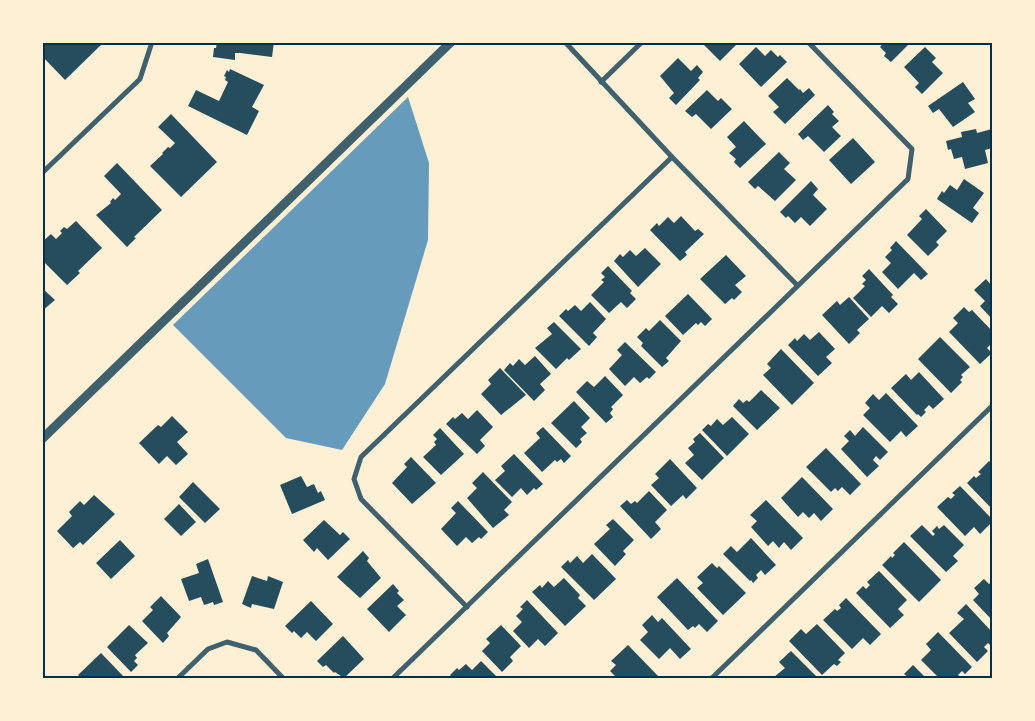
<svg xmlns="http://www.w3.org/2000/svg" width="1035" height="721" font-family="'Exo 2',sans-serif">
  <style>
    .water { fill: #669bbc }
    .building { fill: #264d5e }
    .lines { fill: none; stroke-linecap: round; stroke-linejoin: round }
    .minor { stroke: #3f606c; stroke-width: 5 }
    .tertiary { stroke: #3f606c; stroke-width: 9 }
    .neatline { fill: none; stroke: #003049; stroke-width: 2 }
  </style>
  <rect width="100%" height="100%" fill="#fdf0d5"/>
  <polygon class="water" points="408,97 429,163 428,240 385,384 342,450 286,438 173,325"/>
  <g class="building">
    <polygon points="42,42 104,42 65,80 42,56"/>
    <polygon points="217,42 274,42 272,57 240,53 235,53 235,60 213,57 214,48 216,48"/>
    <polygon points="701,42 739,42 720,61"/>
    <polygon points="884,42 911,42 891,62 884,56 886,53 880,47"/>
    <polygon points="756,47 765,56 771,50 778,57 780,55 787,62 761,87 739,64"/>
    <polygon points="925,47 936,58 932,62 943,73 922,94 915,87 919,83 904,67"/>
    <polygon points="678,58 691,71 697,65 703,72 698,78 700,80 676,105 669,98 674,93 660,76"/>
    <polygon points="230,69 264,85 252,107 259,111 247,135 188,106 196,90 219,101 228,82 225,80 226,77 224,76 227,70 229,72"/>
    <polygon points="787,78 799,90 800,89 803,93 809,88 815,95 785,124 773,112 779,107 768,96"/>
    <polygon points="963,82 975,99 968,103 975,112 953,127 939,109 933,113 928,106"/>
    <polygon points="707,90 718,101 721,98 732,109 711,129 696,114 692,117 685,111"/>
    <polygon points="828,105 834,112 832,114 839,121 832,127 841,136 824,152 808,136 803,140 798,134"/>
    <polygon points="171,114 217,162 181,197 150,166 163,154 162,153 168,147 170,148 175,143 158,127"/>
    <polygon points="744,121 766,144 740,168 734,162 736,159 729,153 736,147 727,137"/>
    <polygon points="976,129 977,133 992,129 992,148 985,150 988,163 965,169 962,157 954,159 951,149 948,150 946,141 962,137 961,132"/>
    <polygon points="853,138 875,162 851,184 829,160"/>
    <polygon points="779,152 790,163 784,169 796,180 775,201 758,186 755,189 748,182"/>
    <polygon points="117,163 162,210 134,237 136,238 127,247 96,215 111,203 110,202 113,198 115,200 121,194 104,176"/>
    <polygon points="964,179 984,193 973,208 979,213 972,223 937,199 942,191 944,193 950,185 957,190"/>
    <polygon points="811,181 818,189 813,195 827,209 810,226 801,217 795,223 788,216 786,218 780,212"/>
    <polygon points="926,209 947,231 936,242 939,245 928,256 907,235 922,219 919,216"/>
    <polygon points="681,216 695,231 698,229 704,234 685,252 687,255 680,261 650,230 657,223 659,226 668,217 674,223"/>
    <polygon points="76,221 102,248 78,271 80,273 67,285 42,260 42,242 51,234 56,239 62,233 60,231 64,227 67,229"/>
    <polygon points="896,241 928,274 921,280 914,273 898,289 882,272 891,263 885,257 892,250 890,248"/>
    <polygon points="645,248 661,264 638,287 614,261 620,254 623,257 630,250 636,256"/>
    <polygon points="726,255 746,276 735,285 742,292 734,300 732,298 725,304 700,279"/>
    <polygon points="608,266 632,291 630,293 636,299 627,308 621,302 609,313 591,295 604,282 601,280 605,277 601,273"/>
    <polygon points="869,269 893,295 891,297 898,304 889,313 882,306 871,317 853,298 865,286 862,284 866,280 862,276"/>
    <polygon points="986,279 991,285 992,283 992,319 980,306 985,301 974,290"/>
    <polygon points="42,288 55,300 42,311"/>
    <polygon points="688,294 712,319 705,326 701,322 698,325 696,323 683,335 665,316"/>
    <polygon points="849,297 869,319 857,330 860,333 849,344 822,315 837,301 840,305"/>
    <polygon points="590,302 606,319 593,333 597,337 589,346 559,316 566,309 568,311 575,305 581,311"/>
    <polygon points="964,307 969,312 972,310 992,331 992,343 987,348 992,353 980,364 949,332 958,323 953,318"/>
    <polygon points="660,320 681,341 666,358 669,361 662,367 641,346 643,343 637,337 646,328 649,331"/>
    <polygon points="554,322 581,349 569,360 567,358 556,369 535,348 552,334 547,328"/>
    <polygon points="819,332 835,349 826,357 832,363 818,376 788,345 795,338 797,341 804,334 810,340"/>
    <polygon points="940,337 970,367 961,375 963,377 960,380 962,382 951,393 918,359"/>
    <polygon points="625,342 656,372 649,379 647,377 640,383 634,377 625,386 609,369 622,355 617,350"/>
    <polygon points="781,349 814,383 792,405 763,375 771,368 767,364"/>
    <polygon points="535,356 551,374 540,384 545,390 534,401 504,370 510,363 513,366 519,359 525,365"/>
    <polygon points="500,368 526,395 501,415 481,394 491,384 488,380"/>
    <polygon points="919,372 944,399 933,409 929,405 924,410 926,412 921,417 918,414 917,415 891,388 906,374 911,380"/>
    <polygon points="605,376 623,395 611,407 613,409 610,413 613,417 606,423 576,392 587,381 594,387"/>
    <polygon points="761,390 780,408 757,430 733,406 739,399 743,403 747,400 749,402"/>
    <polygon points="886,393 918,426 906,437 901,431 890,442 863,415 870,408 865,403 873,394 879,400"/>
    <polygon points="574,401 590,418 581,427 587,433 580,439 582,442 576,448 551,423"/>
    <polygon points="477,410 493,427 480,440 485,446 477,454 446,424 453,417 455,419 462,413 468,419"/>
    <polygon points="172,416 188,432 177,442 188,454 176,465 167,456 159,464 139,443 158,425 161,427"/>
    <polygon points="732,417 749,434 727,456 702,430 708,424 711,426 717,419 723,425"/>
    <polygon points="543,427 571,456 564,463 561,459 557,462 555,460 542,472 524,453 540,438 536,433"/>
    <polygon points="863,427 888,452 880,460 876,456 873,460 879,466 867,477 841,449 849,441 844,436 850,430 855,436"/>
    <polygon points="440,428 464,454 441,475 423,457 436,445 434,442 437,439 433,435"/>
    <polygon points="700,433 724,458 702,480 685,463 694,455 688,448 695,442 693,439"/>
    <polygon points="826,448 861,484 850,495 842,487 838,491 835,488 831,492 806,467"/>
    <polygon points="514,454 543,484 536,490 534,488 527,495 521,488 512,497 495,480 505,471 501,466"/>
    <polygon points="411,457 436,483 412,504 392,483 407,467 404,464"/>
    <polygon points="670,459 697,488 686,499 683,495 671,506 651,485 659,478 655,474"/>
    <polygon points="989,461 992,464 992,509 967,483 974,476 976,478 981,474 978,472"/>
    <polygon points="483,472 512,502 504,510 509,515 493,528 467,498 477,488 472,483"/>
    <polygon points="301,476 307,487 314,484 318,493 321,491 325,500 292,514 280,485"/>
    <polygon points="802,477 833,509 821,521 814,513 809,518 803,512 798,517 781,498"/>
    <polygon points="193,482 220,509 205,523 179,497"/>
    <polygon points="960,486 992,519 992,522 980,534 974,527 965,536 937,507 948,497 951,499 955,495 952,493"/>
    <polygon points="649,491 667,510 655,522 661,529 651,539 620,506 627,500 631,504 635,501 637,503"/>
    <polygon points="94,495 115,514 83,545 80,542 73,548 57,531 72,516 69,512 80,501 84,505"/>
    <polygon points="766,500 803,538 791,550 784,542 779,548 773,541 768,546 751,527 757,521 750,515"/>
    <polygon points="458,501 488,532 481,539 479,537 472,543 466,537 457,546 441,529 456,513 451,508"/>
    <polygon points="179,504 196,522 181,536 164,519"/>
    <polygon points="613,519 634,540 623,551 626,554 615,566 594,544 610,529 606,525"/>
    <polygon points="324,520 340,535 343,532 350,539 328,560 317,548 314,552 303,540"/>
    <polygon points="922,525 933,536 935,534 932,531 937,526 939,529 944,525 964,545 953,556 958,561 946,572 910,536"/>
    <polygon points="751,538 776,565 765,575 761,570 756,575 758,578 753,583 751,580 750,581 723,554 731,546 737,552"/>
    <polygon points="120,540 135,556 111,579 96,563"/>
    <polygon points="904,542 941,580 919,602 882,565 891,556 892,558 895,555 893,553"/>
    <polygon points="363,551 369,558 367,561 381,578 360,598 337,577"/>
    <polygon points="592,554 616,579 594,600 561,567 568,560 570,563 577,556 583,563"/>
    <polygon points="208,559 223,602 214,605 213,602 204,605 201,597 189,601 181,579 199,573 196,564"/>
    <polygon points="712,563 717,568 719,566 746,593 723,615 697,588 703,583 697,577"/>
    <polygon points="879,571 907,600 898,609 904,615 890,628 856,593 863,586 866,589 870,585 867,582"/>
    <polygon points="252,576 267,581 268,576 283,582 274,609 252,604 251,608 242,604"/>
    <polygon points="564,578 580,595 578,598 586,606 565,626 532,592 540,585 542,588 548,581 554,587"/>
    <polygon points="677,578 718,621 707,632 699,624 695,628 693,626 688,630 657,597"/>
    <polygon points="984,579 989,584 992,581 992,620 973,600 979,594 974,588"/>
    <polygon points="393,584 399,591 397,593 404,600 397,606 406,615 389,632 367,609"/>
    <polygon points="161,596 181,617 167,633 169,636 163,643 142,621 153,610 150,607"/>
    <polygon points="846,598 881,634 870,645 863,638 852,649 823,620 835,609 837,611 841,608 839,605"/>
    <polygon points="527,600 558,633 545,646 538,639 529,648 513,631 522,622 516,616 523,609 520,607"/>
    <polygon points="311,601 333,624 316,641 307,632 301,638 294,631 292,633 285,626"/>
    <polygon points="966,604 992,632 992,647 988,643 984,647 988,651 977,662 949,633 964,619 957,613"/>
    <polygon points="652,615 658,622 662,618 691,649 680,659 670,648 659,659 640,640 648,632 642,625"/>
    <polygon points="817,624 845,653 838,660 841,662 837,666 834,664 822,675 789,641 801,629 806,634"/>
    <polygon points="129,625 148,643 135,655 137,658 134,661 138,665 131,672 107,647"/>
    <polygon points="501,625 521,646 510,657 513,661 502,672 482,651 490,643 486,639"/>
    <polygon points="938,632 972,667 965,674 962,671 958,675 962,678 939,678 921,660 931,650 926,644"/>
    <polygon points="343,636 364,659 344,678 335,672 334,673 326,665 323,667 317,661"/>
    <polygon points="628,645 658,676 655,678 617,678 610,671 616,665 611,661"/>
    <polygon points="791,651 818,678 774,677 785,668 779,662"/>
    <polygon points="101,653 125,678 81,678 78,675"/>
    <polygon points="481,661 498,678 453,678 450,675 457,668 459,670 466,664 472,670"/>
    <polygon points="913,665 926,678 909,678 904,674"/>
  </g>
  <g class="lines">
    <g class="minor">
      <polyline points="565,42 672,157 797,285"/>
      <polyline points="601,82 642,42"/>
      <polyline points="42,173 140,79 152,42"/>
      <polyline points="467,607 361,499 354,479 361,457 672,157"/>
      <polyline points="178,678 208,649 227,642 256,650 283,678"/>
      <polyline points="393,678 908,179 912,149 808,42"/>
      <polyline points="712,678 992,406"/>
    </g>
    <polyline class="tertiary" points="42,439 451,42"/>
  </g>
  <rect width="1035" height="721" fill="none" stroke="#fdf0d5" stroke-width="88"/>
  <rect x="44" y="44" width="947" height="633" class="neatline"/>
</svg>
